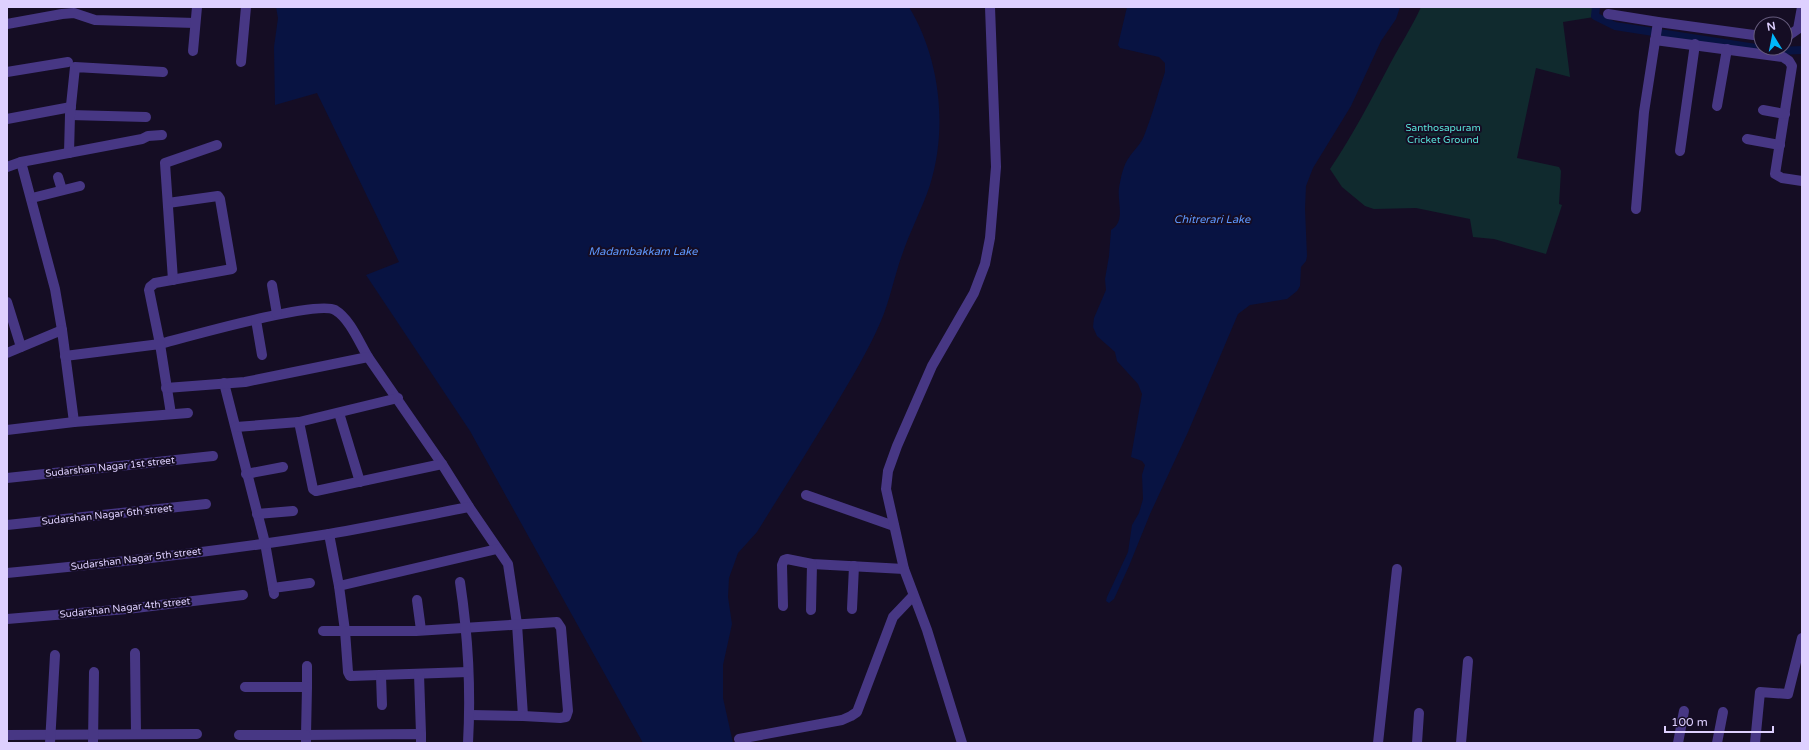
<svg xmlns="http://www.w3.org/2000/svg" width="1809" height="750" font-family="'Varela Round',sans-serif">
  <style>
    .green { fill: #102a2e }
    .water { fill: #081342 }
    .lines { fill: none; stroke-linecap: round; stroke-linejoin: round }
    .canal { stroke: #081342; stroke-width: 8 }
    .minor { stroke: #473784; stroke-width: 10 }
    .labels { text-anchor: middle; dominant-baseline: central; stroke-width: 4; stroke-linejoin: round; paint-order: stroke }
    .park-label { font-size: 10px; fill: #59e3d8; stroke: #150d24 }
    .street-label { font-size: 10px; fill: #ded0ff; stroke: #150d24 }
    .water-label { font-size: 11px; font-style: italic; fill: #5e99ff; stroke: #150d24 }
  </style>
  <rect width="100%" height="100%" fill="#150d24"/>
  <path class="green" d="M1421 7H1593L1594 17 1563 22 1570 77 1536 68 1517 158 1559 167 1561 171 1559 204 1562 205 1546 254 1494 239 1473 237 1470 219 1416 208 1374 209 1365 206 1342 187 1330 169C1353 135 1371 100 1390 64 1400 45 1412 27 1421 7Z"/>
  <g class="water">
    <path d="M276 7H909C940 58 948 128 930 185 922 209 910 231 902 255 894 277 890 300 881 321 868 351 851 379 835 406 809 449 783 490 757 532L738 553 729 578 728 597 732 624 723 665V698L733 743H643L470 431 366 275 399 262 317 93 275 105 274 47 278 18Z"/>
    <path d="M1127 7H1400L1396 19 1381 41 1351 106 1313 168 1306 186 1305 209 1307 256 1306 261 1301 267 1300 286 1297 291 1287 299 1250 305 1238 314 1188 432 1150 514 1129 566 1114 599 1109 603 1106 601 1107 597 1128 552 1132 525 1139 513 1143 499 1142 475 1145 465 1142 461 1131 457 1142 394 1138 384 1117 361 1115 352 1097 336 1093 327 1094 318 1106 290 1105 279 1109 256 1111 230C1126 222 1117 202 1119 188 1121 177 1123 165 1130 156 1135 149 1140 145 1144 136 1152 116 1158 93 1165 72V63L1159 57 1120 48 1118 45Z"/>
  </g>
  <g class="lines">
    <polyline class="canal" points="1596,7 1595,16 1615,26 1775,51 1802,50"/>
    <g class="minor">
      <polyline points="1608,14 1658,22 1761,36"/>
      <polyline points="7,24 62,14 74,13 95,20 195,23"/>
      <polyline points="1785,38 1798,29 1802,7"/>
      <polyline points="1655,40 1783,57 1789,61 1792,66 1775,174 1782,178 1802,181"/>
      <polyline points="193,51 197,7"/>
      <polyline points="241,62 246,7"/>
      <polyline points="7,72 68,62"/>
      <polyline points="1717,106 1727,49"/>
      <polyline points="1763,110 1785,114"/>
      <polyline points="70,115 146,117"/>
      <polyline points="7,119 71,107"/>
      <polyline points="1747,139 1780,145"/>
      <polyline points="1680,151 1695,44"/>
      <polyline points="69,153 70,115 75,67 163,72"/>
      <polyline points="21,162 55,289 62,330"/>
      <polyline points="7,167 21,162 142,139 148,136 162,135"/>
      <polyline points="58,177 62,190"/>
      <polyline points="32,198 80,186"/>
      <path d="M168 203 218 196 220 199 232 269 155 283 150 287 149 290 160 344C187 337 316 300 335 310 350 319 359 342 368 357"/>
      <polyline points="1636,209 1644,112 1658,22"/>
      <polyline points="173,280 165,163 217,145"/>
      <polyline points="272,285 277,314"/>
      <polyline points="7,302 21,347"/>
      <polyline points="256,320 262,355"/>
      <polyline points="7,353 62,330 74,422"/>
      <polyline points="65,356 160,344 171,414"/>
      <polyline points="224,383 265,543 274,594"/>
      <polyline points="166,388 245,382 368,357 442,464 469,507 508,564 517,624 523,716 470,715"/>
      <polyline points="339,413 360,482"/>
      <polyline points="299,422 313,489 316,491 442,464"/>
      <polyline points="236,427 299,422 398,398"/>
      <polyline points="7,430 74,422 188,413"/>
      <polyline points="246,474 283,467"/>
      <polyline points="7,478 213,456"/>
      <polyline points="806,495 894,526"/>
      <polyline points="257,514 293,511"/>
      <polyline points="7,525 206,504"/>
      <polyline points="329,534 339,586"/>
      <polyline points="497,549 339,586 345,631 416,631 557,622 561,628 568,711 566,717 560,718 523,716"/>
      <path d="M7 573C115 563 222 551 329 534 376 526 422 516 469 507"/>
      <path d="M460 582C468 635 471 689 468 743"/>
      <polyline points="273,588 310,583"/>
      <polyline points="417,600 421,630"/>
      <polyline points="783,606 782,565 784,560 787,559 812,564 904,569"/>
      <polyline points="852,609 854,566"/>
      <polyline points="811,610 812,564"/>
      <polyline points="7,619 127,609 243,595"/>
      <polyline points="323,631 345,631 348,672 350,676 468,672"/>
      <polyline points="135,653 136,734"/>
      <polyline points="307,666 307,687"/>
      <polyline points="419,674 421,734"/>
      <polyline points="381,676 382,705"/>
      <polyline points="245,687 307,687 306,735 421,734 421,743"/>
      <polyline points="7,735 197,734"/>
      <polyline points="239,735 306,735 306,743"/>
      <polyline points="739,739 842,720 851,716 857,712 893,617 913,596"/>
      <polyline points="50,743 55,655"/>
      <polyline points="93,743 94,672"/>
      <polyline points="962,743 927,630 904,569 886,489 888,471 897,446 932,366 974,293 985,264 990,238 996,167 990,7"/>
      <polyline points="1378,743 1397,569"/>
      <polyline points="1417,743 1419,713"/>
      <polyline points="1461,743 1468,661"/>
      <polyline points="1678,743 1684,711"/>
      <polyline points="1717,743 1723,712"/>
      <polyline points="1755,743 1760,692 1788,694 1802,638"/>
    </g>
  </g>
  <g class="labels">
    <g class="park-label">
      <text x="1443" y="128">Santhosapuram<tspan x="1443" dy="12">Cricket Ground</tspan></text>
    </g>
    <g class="street-label">
      <text transform="translate(110 467) rotate(-6)">Sudarshan Nagar 1st street</text>
      <text transform="translate(107 515) rotate(-6)">Sudarshan Nagar 6th street</text>
      <text transform="translate(136 559) rotate(-7)">Sudarshan Nagar 5th street</text>
      <text transform="translate(125 608) rotate(-6)">Sudarshan Nagar 4th street</text>
    </g>
    <g class="water-label">
      <text x="1212" y="219">Chitrerari Lake</text>
      <text x="643" y="251">Madambakkam Lake</text>
    </g>
  </g>
  <rect width="1809" height="750" fill="none" stroke="#ded0ff" stroke-width="16"/>
  <g transform="translate(1773 36) rotate(350)"><circle r="19" fill="#150d24" stroke="#655b7c"/>
  <path d="M0-3L7 15L0 10L-7 15Z" fill="#00b7fb"/>
  <text y="-6" font-size="11" font-weight="bold" text-anchor="middle" fill="#ded0ff">N</text>
  </g>
  <path d="M1665 726v6h108v-6" fill="none" stroke="#ded0ff" stroke-width="2"/>
  <text x="1671" y="726" font-size="12" fill="#ded0ff" stroke="#150d24" stroke-width="3" paint-order="stroke">100 m</text>
</svg>
